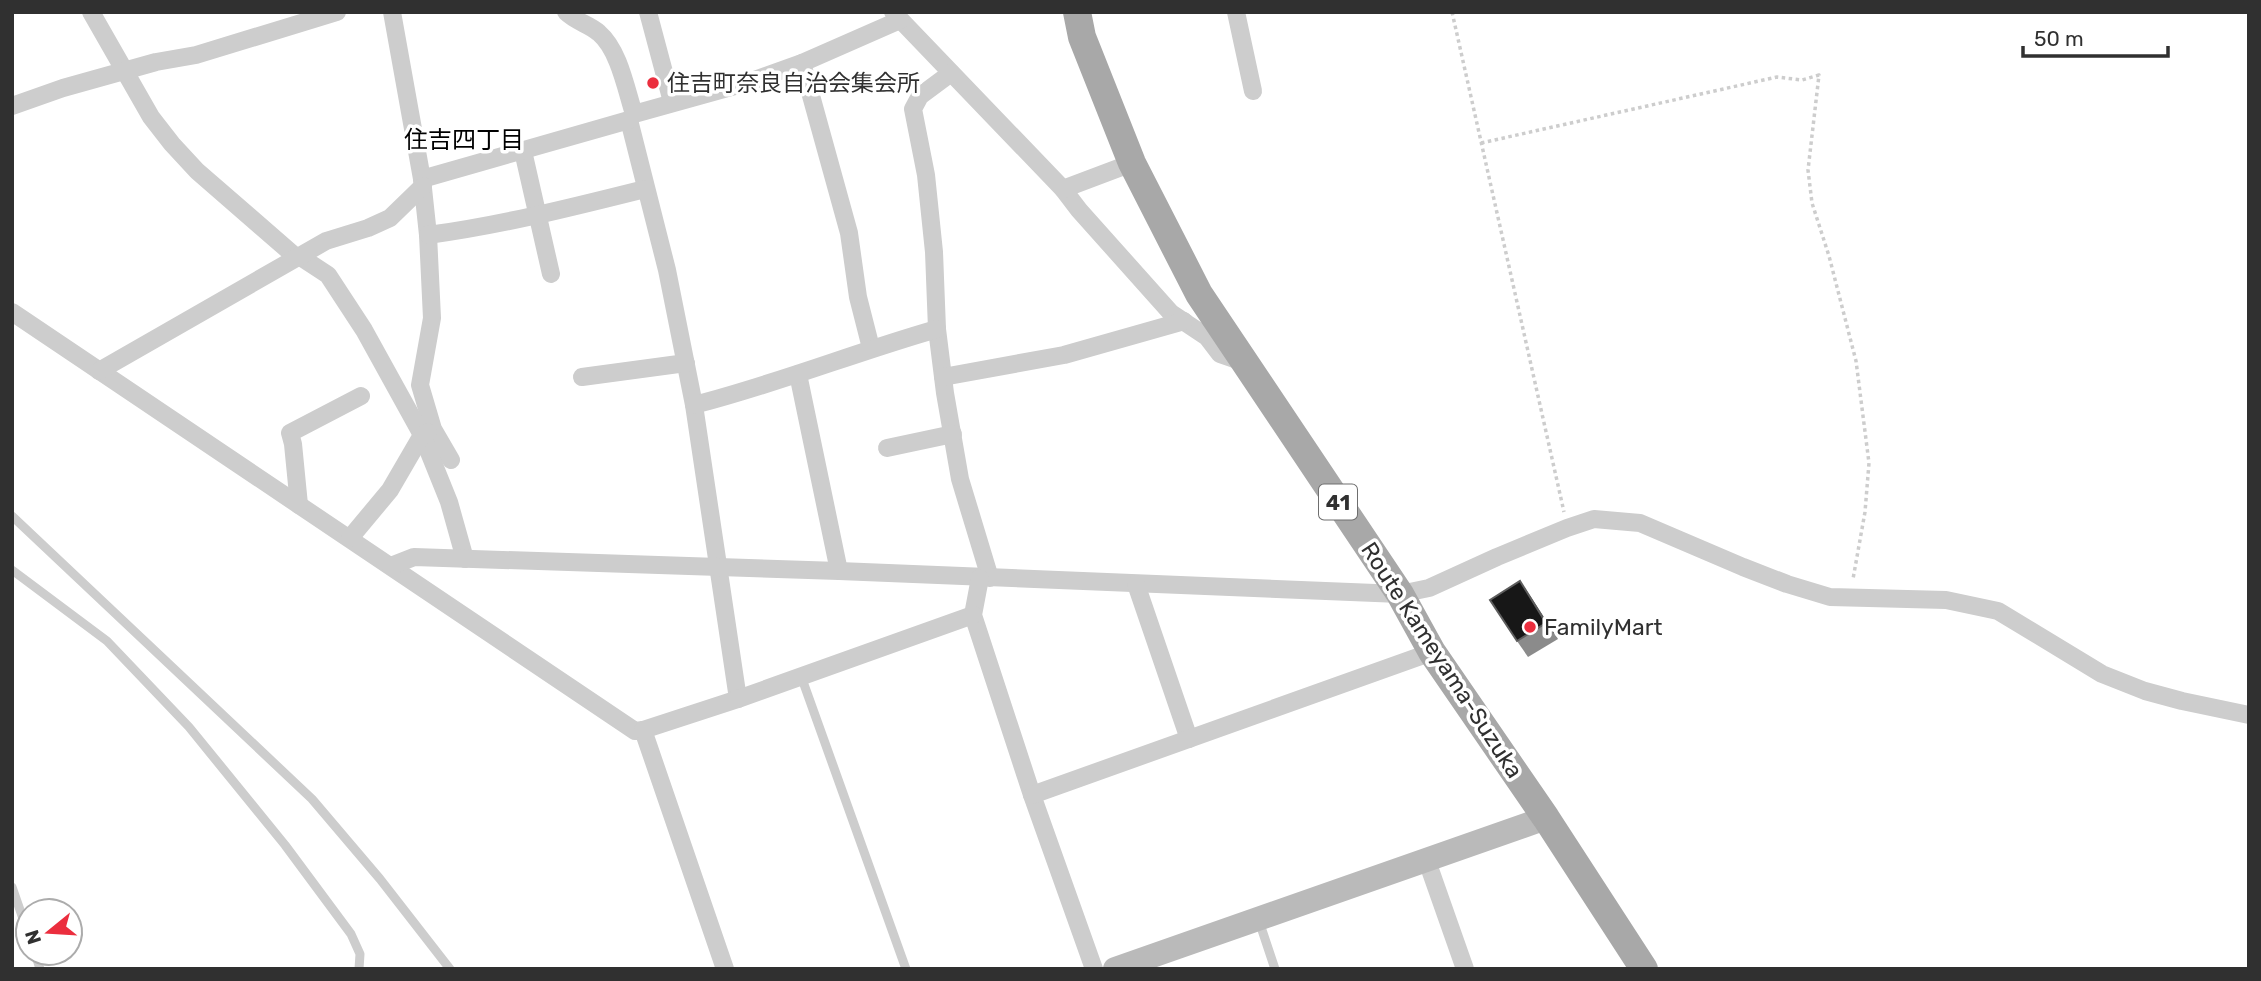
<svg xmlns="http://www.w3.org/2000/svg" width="2261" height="981" font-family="Rubik,'Noto Sans JP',sans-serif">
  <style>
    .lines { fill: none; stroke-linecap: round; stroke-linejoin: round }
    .path { stroke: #cdcdcd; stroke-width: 3.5; stroke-dasharray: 3.5 3.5; stroke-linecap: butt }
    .lane { stroke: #cdcdcd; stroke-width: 9 }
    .street { stroke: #cdcdcd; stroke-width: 18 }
    .secondary { stroke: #bababa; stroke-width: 24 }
    .primary { stroke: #a8a8a8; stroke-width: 28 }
    .wall { fill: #8b8b8b }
    .shaded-wall { fill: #5d5d5d }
    .building { fill: #171717; stroke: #5d5d5d; stroke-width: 2 }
    .poi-dot { fill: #eb2e3e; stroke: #fff; stroke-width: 2.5 }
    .labels { text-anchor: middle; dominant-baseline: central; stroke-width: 7; stroke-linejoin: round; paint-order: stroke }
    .shield { fill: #fff; stroke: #6e6e6e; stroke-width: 2 }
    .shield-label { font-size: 21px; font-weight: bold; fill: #303030 }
    .poi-label { font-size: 23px; fill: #303030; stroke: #fff; text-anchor: start }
    .street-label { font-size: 23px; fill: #303030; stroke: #fff }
    .neighbourhood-label { font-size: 24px; fill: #000; stroke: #fff }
  </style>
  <rect width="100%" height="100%" fill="#fff"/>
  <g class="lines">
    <g class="path">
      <polyline points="1452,12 1564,512"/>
      <polyline points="1481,143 1777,77 1802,80 1819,75 1808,170 1812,203 1829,256 1856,361 1869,463 1865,512 1853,579"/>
    </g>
    <g class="lane">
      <polyline points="12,516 312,799 380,879 450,969"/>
      <polyline points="12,570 107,641 189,727 285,845 351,934 360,954 359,969"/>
      <polyline points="801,676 906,969"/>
      <polyline points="12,887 28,933"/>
      <polyline points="1259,921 1275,969"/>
      <polyline points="35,953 40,969"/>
    </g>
    <g class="street">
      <polyline points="91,12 151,117 172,144 197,171 296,257"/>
      <polyline points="392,12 422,179 428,235 432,318 420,385 433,429 451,460"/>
      <path d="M566 12C576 22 589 24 599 33 619 50 626 89 634 114"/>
      <polyline points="648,12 672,102"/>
      <polyline points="893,12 1063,189 1079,210 1171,313 1207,337 1220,354 1243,362"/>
      <polyline points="1236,12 1253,91"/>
      <polyline points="802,63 849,233 858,297 871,348"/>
      <polyline points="951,73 920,96 913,109 926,175 934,252 937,329 945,393 960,479 990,578"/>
      <polyline points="12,106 63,88 156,62 196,55 337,12"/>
      <polyline points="629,120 667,270 694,405 738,699"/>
      <polyline points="523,151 551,274"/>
      <polyline points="422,179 629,120 634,114 749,82 802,63 900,20"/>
      <polyline points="1063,189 1132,163"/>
      <path d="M428 235C502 225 573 207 645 189"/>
      <polyline points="299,256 328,275 364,330 422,435 449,502 465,559"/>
      <polyline points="12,312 635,731 643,730 725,969"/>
      <polyline points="99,371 326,241 368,228 390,218 423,186"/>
      <polyline points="798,374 839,571"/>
      <polyline points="582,377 686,363"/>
      <polyline points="943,377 1064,355 1184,321"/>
      <path d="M694 405C777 384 856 352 937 329"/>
      <polyline points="887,448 953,434"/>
      <polyline points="299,505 293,444 290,433 361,396"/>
      <polyline points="350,538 390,490 422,435 428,432"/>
      <polyline points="391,566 414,557 839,571 1400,594 1429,588 1497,557 1567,528 1594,519 1640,523 1743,567 1787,584 1830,597 1946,600 1998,611 2102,674 2145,691 2182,701 2249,715"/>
      <polyline points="980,578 973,615 1032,795 1094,969"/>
      <polyline points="1136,584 1189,739"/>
      <polyline points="643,730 738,699 973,615"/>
      <polyline points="1032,795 1432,652"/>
      <polyline points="1427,861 1465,969"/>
    </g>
    <polyline class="secondary" points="1115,969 1546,818"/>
    <polyline class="primary" points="1077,12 1082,37 1132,163 1199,294 1400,594 1432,652 1546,818 1644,969"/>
  </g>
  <polygon class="wall" points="1520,581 1558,639 1528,657 1517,641"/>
  <polygon class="shaded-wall" points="1520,581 1531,597 1558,639 1546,623"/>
  <polygon class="building" points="1520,581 1546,623 1517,641 1490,600"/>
  <g class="poi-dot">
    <circle cx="653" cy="83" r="7"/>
    <circle cx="1530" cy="627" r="7"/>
  </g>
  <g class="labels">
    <rect class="shield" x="1319" y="484.5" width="38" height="35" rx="5"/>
    <g class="shield-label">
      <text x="1338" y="502">41</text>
    </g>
    <g class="poi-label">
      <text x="667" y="83">住吉町奈良自治会集会所</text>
      <text x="1544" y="627">FamilyMart</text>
    </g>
    <g class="street-label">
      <text transform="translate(1442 660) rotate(57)">Route Kameyama-Suzuka</text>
    </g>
    <g class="neighbourhood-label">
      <text x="464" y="140">住吉四丁目</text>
    </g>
  </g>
  <rect width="2261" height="981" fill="none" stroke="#303030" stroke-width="28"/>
  <g transform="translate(49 932) rotate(252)"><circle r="33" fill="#ffffff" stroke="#acacac" stroke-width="2"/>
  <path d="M0-5L12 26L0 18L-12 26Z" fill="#eb2e3e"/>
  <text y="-10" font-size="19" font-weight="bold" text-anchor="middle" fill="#303030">N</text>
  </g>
  <path d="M2023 46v10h145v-10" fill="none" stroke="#303030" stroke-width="3.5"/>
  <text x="2034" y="46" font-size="21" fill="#303030" stroke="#ffffff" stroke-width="5" paint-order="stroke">50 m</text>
</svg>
